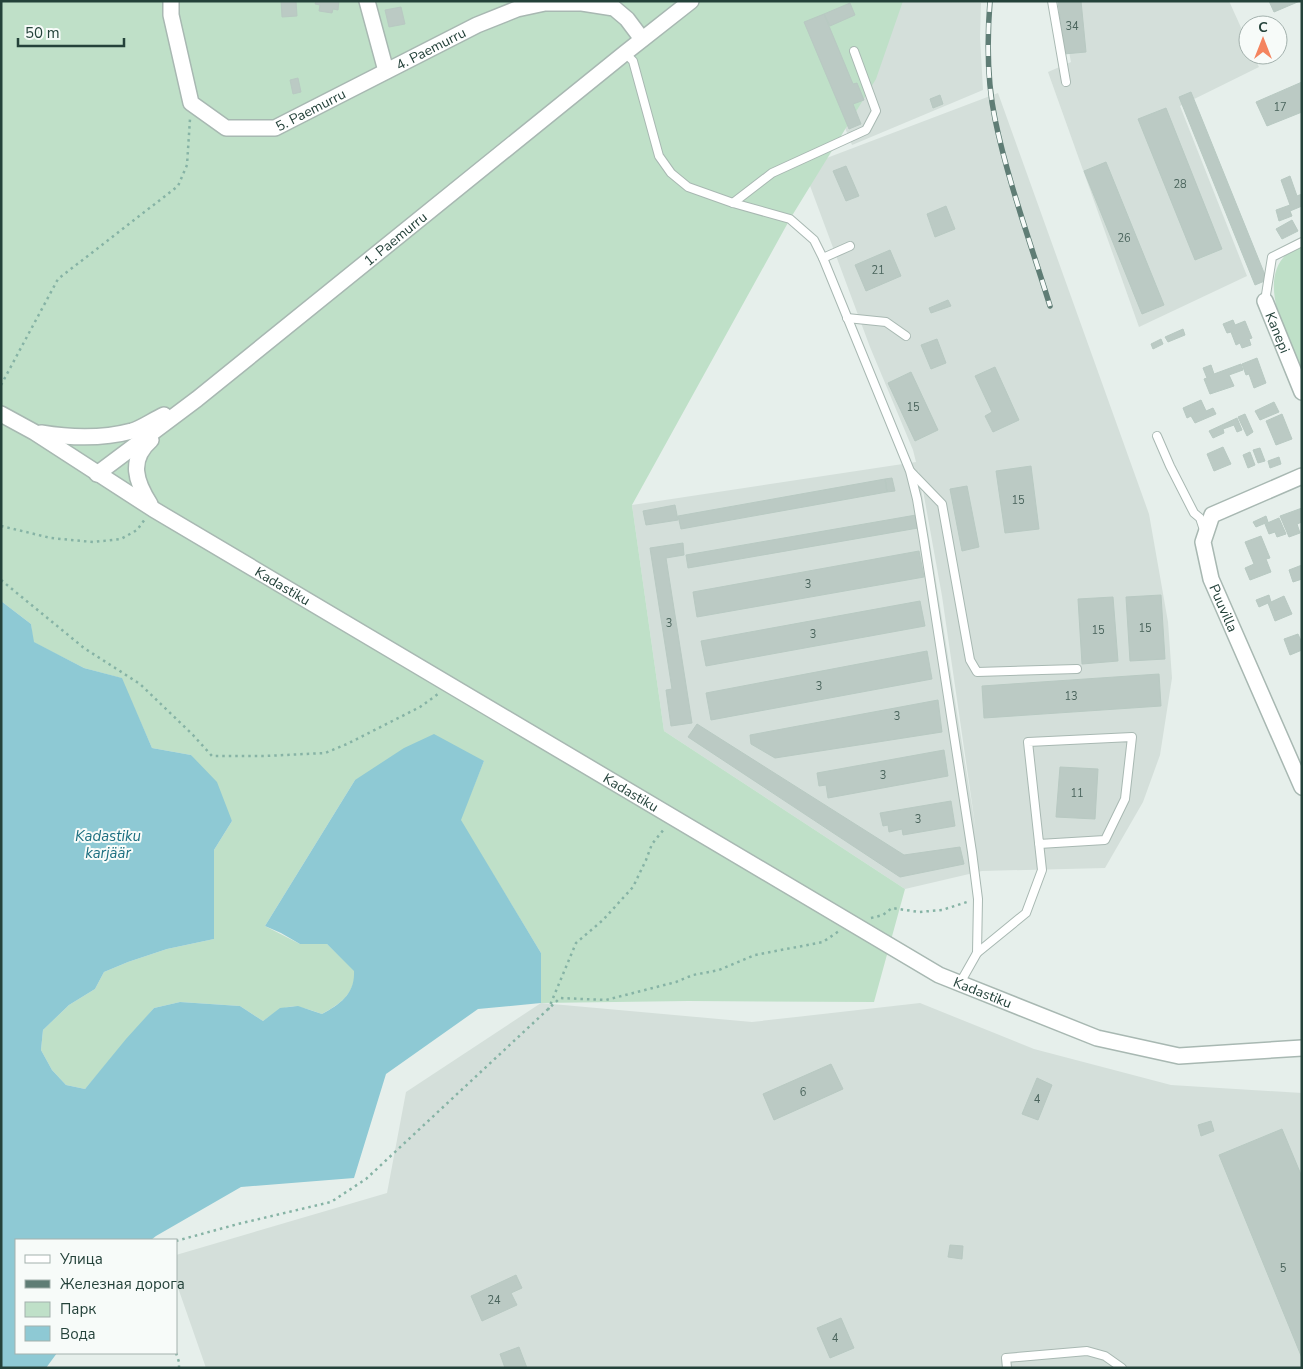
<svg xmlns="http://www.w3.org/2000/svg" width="1303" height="1369" font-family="'Nunito Sans',sans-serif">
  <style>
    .built { fill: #d4dfda; fill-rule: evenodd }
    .green { fill: #bfe0c8 }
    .water { fill: #8ec9d4 }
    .building { fill: #bbcac4; stroke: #b8c9c2 }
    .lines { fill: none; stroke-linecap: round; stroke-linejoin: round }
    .service-casing { stroke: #a8b8b2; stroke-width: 10 }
    .minor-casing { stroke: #a8b8b2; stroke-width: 18 }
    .path { stroke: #86b3a5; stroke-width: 2.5; stroke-dasharray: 2.5 4; stroke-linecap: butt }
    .service { stroke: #fff; stroke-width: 8 }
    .minor { stroke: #fff; stroke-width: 15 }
    .rail-casing { stroke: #5f7d75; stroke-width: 5.5 }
    .rail { stroke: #f7fbf9; stroke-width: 4; stroke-dasharray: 11; stroke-linecap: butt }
    .labels { text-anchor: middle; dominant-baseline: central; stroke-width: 4; stroke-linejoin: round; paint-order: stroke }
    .number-label { font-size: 11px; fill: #4a645c }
    .street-label { font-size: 14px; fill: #24423a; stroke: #f7fbf9 }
    .water-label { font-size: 15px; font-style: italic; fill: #1c6f80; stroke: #f7fbf9 }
  </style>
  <rect width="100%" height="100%" fill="#e6efeb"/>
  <g class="built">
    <polygon points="851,1 981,3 980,37 983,90 852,145 801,20"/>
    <polygon points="1059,1 1229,1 1248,43 1248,55 1253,55 1259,67 1180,106 1247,276 1139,327 1048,72 1071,62"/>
    <path d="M998 93 1149 514 1168 622 1172 678 1160 755 1143 802 1105 868 982 871 905 889 664 731 632 505 916 462 913 450 870 347 803 167ZM918 469 922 485 942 596 976 831Z"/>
    <polygon points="541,1003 752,1022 920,1003 1034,1049 1171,1085 1302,1093 1302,1368 206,1368 176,1282 176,1255 387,1193 406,1092"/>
  </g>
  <g class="green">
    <path d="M1 1H903L876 79 790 219 632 505 664 731 905 889 874 1002 688 1001 541 1003V953L460 820 484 761 355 780 265 926 300 944H327L355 971C355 994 340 1004 322 1014 292 1004 289 1002 263 1021L240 1006 180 1002 154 1008 85 1089 66 1085 52 1070 41 1050 43 1030 69 1005 95 989 104 972 128 962 167 949 214 939V850L232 821 191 755 152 748 121 678 84 668 33 642 31 624 1 601Z"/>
    <path d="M1302 244V373C1287 335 1247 268 1302 244Z"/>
  </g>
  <path class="water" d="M1 601 31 624 34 642 84 668 122 678 152 748 191 755 217 782 232 821 214 850V939L167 949 128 962 104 972 95 989 69 1005 43 1030 41 1050 52 1070 66 1085 85 1089 126 1039 154 1008 180 1002 240 1006 263 1021 280 1008 298 1006 322 1014C340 1004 355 994 354 971L327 944H300L281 933 265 926 355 780 404 748 434 734 484 761 461 820 541 953V1003L478 1009 386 1074 354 1178 241 1187 156 1236 151 1240H16V1353H57L46 1368H1Z"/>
  <g class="building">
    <polygon points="281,1 296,1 297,16 282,17"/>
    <polygon points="316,1 339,1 338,10 333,9 332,13 319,11 320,5 315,4"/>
    <polygon points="1058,1 1081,1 1086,52 1064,54"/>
    <polygon points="1269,1 1300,1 1274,12"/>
    <polygon points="850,3 855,15 830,26 824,14"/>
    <polygon points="401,7 405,24 389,27 385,10"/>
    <polygon points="824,14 853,84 857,83 864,100 853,104 861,124 849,129 804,22"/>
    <polygon points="298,78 301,92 293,94 290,80"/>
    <polygon points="1302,82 1302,112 1267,126 1256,102"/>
    <polygon points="1191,92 1267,280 1255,285 1179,97"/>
    <polygon points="940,95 943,104 933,108 930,99"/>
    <polygon points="1166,108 1222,249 1195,260 1138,119"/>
    <polygon points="1106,162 1164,305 1142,314 1084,171"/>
    <polygon points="846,166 859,196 846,201 833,171"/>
    <polygon points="1290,176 1297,196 1302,194 1302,206 1290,211 1292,216 1279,221 1276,210 1290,205 1281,180"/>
    <polygon points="946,206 955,229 935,237 927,214"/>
    <polygon points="1292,220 1298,231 1282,239 1276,229"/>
    <polygon points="890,250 901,276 866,291 855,265"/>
    <polygon points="948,300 951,306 931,313 929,308"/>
    <polygon points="1233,320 1235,325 1245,321 1252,338 1249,339 1251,345 1242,348 1240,343 1236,345 1231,332 1227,333 1223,324"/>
    <polygon points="1183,329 1185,335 1168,342 1165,337"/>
    <polygon points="937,339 946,363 931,369 921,345"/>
    <polygon points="1161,339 1163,344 1153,349 1151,344"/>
    <polygon points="1257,358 1266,383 1254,388 1249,374 1246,375 1242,364"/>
    <polygon points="1241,364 1243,370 1229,375 1234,386 1210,394 1204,379 1207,378 1203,368 1211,365 1214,374"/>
    <polygon points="995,367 1019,420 993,432 985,416 992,412 975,376"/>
    <polygon points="911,372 938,430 915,441 888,383"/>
    <polygon points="1201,400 1206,411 1213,408 1216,414 1195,423 1191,416 1187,418 1183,408"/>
    <polygon points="1274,402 1279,412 1260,420 1255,411"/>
    <polygon points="1245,414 1253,432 1247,436 1238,417"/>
    <polygon points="1282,414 1292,439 1276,445 1266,421"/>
    <polygon points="1237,418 1242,430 1237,432 1234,425 1223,429 1224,433 1213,438 1209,431"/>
    <polygon points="1223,447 1231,464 1214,471 1207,454"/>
    <polygon points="1260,448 1265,461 1258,463 1253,450"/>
    <polygon points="1250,452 1255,465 1248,468 1243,455"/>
    <polygon points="1279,457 1281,464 1270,468 1268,461"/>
    <polygon points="1031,466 1039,529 1005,533 996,471"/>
    <polygon points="892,478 895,491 887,492 885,479"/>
    <polygon points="885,479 887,492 681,529 678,516"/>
    <polygon points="967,486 979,547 962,551 950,489"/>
    <polygon points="675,505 678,520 646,525 643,511"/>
    <polygon points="1302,508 1302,522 1297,524 1300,533 1289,537 1280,516"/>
    <polygon points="916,515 918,528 688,568 686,555"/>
    <polygon points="1266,516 1268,522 1256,527 1253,522"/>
    <polygon points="1279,518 1286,534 1277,537 1275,532 1269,534 1265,524"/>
    <polygon points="1261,536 1270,558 1266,559 1271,572 1250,580 1245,568 1254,564 1245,542"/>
    <polygon points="683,543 684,555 666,558 692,723 671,726 666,690 672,689 650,548"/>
    <polygon points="919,551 924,577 697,617 693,592"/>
    <polygon points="1302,565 1302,579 1293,582 1289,570"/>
    <polygon points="1161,595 1165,659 1130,661 1126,597"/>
    <polygon points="1269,595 1271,602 1284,596 1292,614 1275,621 1268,603 1259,607 1256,600"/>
    <polygon points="1113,597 1118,661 1082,664 1078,599"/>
    <polygon points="920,601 925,626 706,666 701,641"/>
    <polygon points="1298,634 1302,643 1302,650 1290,655 1284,639"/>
    <polygon points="927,651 932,679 711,720 706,693"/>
    <polygon points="1159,674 1161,706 984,718 982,686"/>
    <polygon points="938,700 942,732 775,758 751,744 750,735"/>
    <polygon points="697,724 904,855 960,847 964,864 900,877 688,737"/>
    <polygon points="944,750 948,776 828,798 826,785 819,786 817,773"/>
    <polygon points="1060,767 1098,769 1095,819 1056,817"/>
    <polygon points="951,801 955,826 903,835 902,829 889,832 888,825 883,826 880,813"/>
    <polygon points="831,1064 843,1089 774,1120 763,1094"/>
    <polygon points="1037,1078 1052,1085 1038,1120 1022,1114"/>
    <polygon points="1211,1121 1214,1131 1201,1136 1198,1125"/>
    <polygon points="1282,1129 1302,1177 1302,1358 1219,1155"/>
    <polygon points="950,1245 963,1246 962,1259 948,1257"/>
    <polygon points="516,1275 522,1288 511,1293 517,1305 482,1321 471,1296"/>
    <polygon points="841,1318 854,1348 830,1358 817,1328"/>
    <polygon points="519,1347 527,1368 505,1368 500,1354"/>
  </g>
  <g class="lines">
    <defs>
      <g id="service">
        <polyline points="1052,1 1066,82"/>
        <polyline points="625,53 633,61 659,156 671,173 688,187 733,203 790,219 814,240 823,258 910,471 917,499 924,541 972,852 978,899 977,953 960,983"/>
        <polyline points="733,203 772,173 866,130 876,111 854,51"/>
        <polyline points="823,258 850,246"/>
        <polyline points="1265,301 1272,257 1302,242"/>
        <polyline points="847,318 886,322 906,336"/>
        <polyline points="1157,436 1170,466 1194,513 1200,518 1204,530"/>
        <polyline points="911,472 942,504 970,660 977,672 1077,669"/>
        <polyline points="977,953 1026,913 1042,870 1028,742 1132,737 1125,799 1105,840 1039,844"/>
        <polyline points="1007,1368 1006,1358 1087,1351 1105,1356 1122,1368"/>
      </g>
      <g id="minor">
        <path id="s1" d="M171 1V15L191 103 226 128H275L477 25 517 9 545 3H582L614 8 627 19 642 39"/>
        <polyline points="367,1 386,71"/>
        <path id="s2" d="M1265 301 1302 392"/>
        <path id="s3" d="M1 414 34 432 153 509 939 975 1097 1038 1179 1056 1302 1048"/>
        <path d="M41 433C71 438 102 439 132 431 142 428 153 420 164 415"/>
        <path id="s4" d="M97 474 197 399 625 53 691 1"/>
        <path id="s5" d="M1302 476 1212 515 1203 542 1211 579 1302 787"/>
        <path d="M150 504C136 482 128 460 151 440"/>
      </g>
    </defs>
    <use href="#service" class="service-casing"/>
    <use href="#minor" class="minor-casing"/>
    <g class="path">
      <polyline points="1,385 58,279 178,186 187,165 190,119"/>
      <polyline points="1,526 51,538 93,542 121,539 137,530 145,519"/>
      <polyline points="1,580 84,648 140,684 193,735 212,756 265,756 325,753 347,744 420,707 438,694"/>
      <polyline points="871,918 883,915 892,908 919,912 942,910 967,902"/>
      <polyline points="548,1010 576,943 603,920 633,887 646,860 652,844 665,828"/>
      <polyline points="176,1241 238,1224 331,1202 366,1179 560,998 606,1000 676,982 693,975 719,970 755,955 823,942 839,931"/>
      <polyline points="176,1353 179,1362 179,1368"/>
    </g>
    <use href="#service" class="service"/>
    <use href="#minor" class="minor"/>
    <defs>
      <path id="rail" d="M990 1C987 40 987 81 995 119 1008 182 1031 244 1050 306"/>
    </defs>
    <use href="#rail" class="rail-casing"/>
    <use href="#rail" class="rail"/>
  </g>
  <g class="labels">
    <g class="number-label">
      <text x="1072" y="26">34</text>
      <text x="1280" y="107">17</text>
      <text x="1180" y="184">28</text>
      <text x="1124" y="238">26</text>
      <text x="878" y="270">21</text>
      <text x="913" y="407">15</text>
      <text x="1018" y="500">15</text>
      <text x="808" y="584">3</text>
      <text x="669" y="623">3</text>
      <text x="1145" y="628">15</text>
      <text x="1098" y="630">15</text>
      <text x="813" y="634">3</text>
      <text x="819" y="686">3</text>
      <text x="1071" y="696">13</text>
      <text x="897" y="716">3</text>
      <text x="883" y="775">3</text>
      <text x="1077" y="793">11</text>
      <text x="918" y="819">3</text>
      <text x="803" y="1092">6</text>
      <text x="1037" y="1099">4</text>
      <text x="1283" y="1268">5</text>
      <text x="494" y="1300">24</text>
      <text x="835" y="1338">4</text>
    </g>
    <g class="street-label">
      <text stroke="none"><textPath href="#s1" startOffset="371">4. Paemurru</textPath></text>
      <text stroke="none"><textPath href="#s1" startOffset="236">5. Paemurru</textPath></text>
      <text stroke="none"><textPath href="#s4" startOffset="380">1. Paemurru</textPath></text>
      <text stroke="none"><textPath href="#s2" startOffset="34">Kanepi</textPath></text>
      <text stroke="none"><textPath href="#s3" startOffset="330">Kadastiku</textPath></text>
      <text stroke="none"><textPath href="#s5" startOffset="196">Puuvilla</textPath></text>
      <text stroke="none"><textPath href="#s3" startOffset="735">Kadastiku</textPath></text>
      <text stroke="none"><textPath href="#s3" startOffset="1140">Kadastiku</textPath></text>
    </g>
    <g class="water-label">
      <text x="108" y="836">Kadastiku<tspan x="108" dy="17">karjäär</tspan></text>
    </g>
  </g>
  <rect width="1303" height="1369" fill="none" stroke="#24423a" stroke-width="5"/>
  <rect x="15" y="1239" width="162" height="115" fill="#f7fbf9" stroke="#a3b1ad"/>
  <rect x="25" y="1255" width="25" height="8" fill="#ffffff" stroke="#a3b1ad"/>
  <text x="60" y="1264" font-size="15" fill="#24423a">Улица</text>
  <rect x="25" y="1280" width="25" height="8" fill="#5f7d75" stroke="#a3b1ad"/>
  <text x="60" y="1289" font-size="15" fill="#24423a">Железная дорога</text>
  <rect x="25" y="1302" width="25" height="15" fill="#bfe0c8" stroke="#a3b1ad"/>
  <text x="60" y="1314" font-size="15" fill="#24423a">Парк</text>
  <rect x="25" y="1326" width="25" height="15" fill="#8ec9d4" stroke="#a3b1ad"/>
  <text x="60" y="1339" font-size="15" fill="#24423a">Вода</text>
  <g transform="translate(1263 40)"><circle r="24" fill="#f7fbf9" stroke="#a3b1ad"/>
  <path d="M0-4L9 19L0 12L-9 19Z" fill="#f4845f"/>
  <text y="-8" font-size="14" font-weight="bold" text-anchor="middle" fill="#24423a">С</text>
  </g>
  <path d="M18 38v8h106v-8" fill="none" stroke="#24423a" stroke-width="2.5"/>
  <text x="25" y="38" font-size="15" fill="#24423a" stroke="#f7fbf9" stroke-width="4" paint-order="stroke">50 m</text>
</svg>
